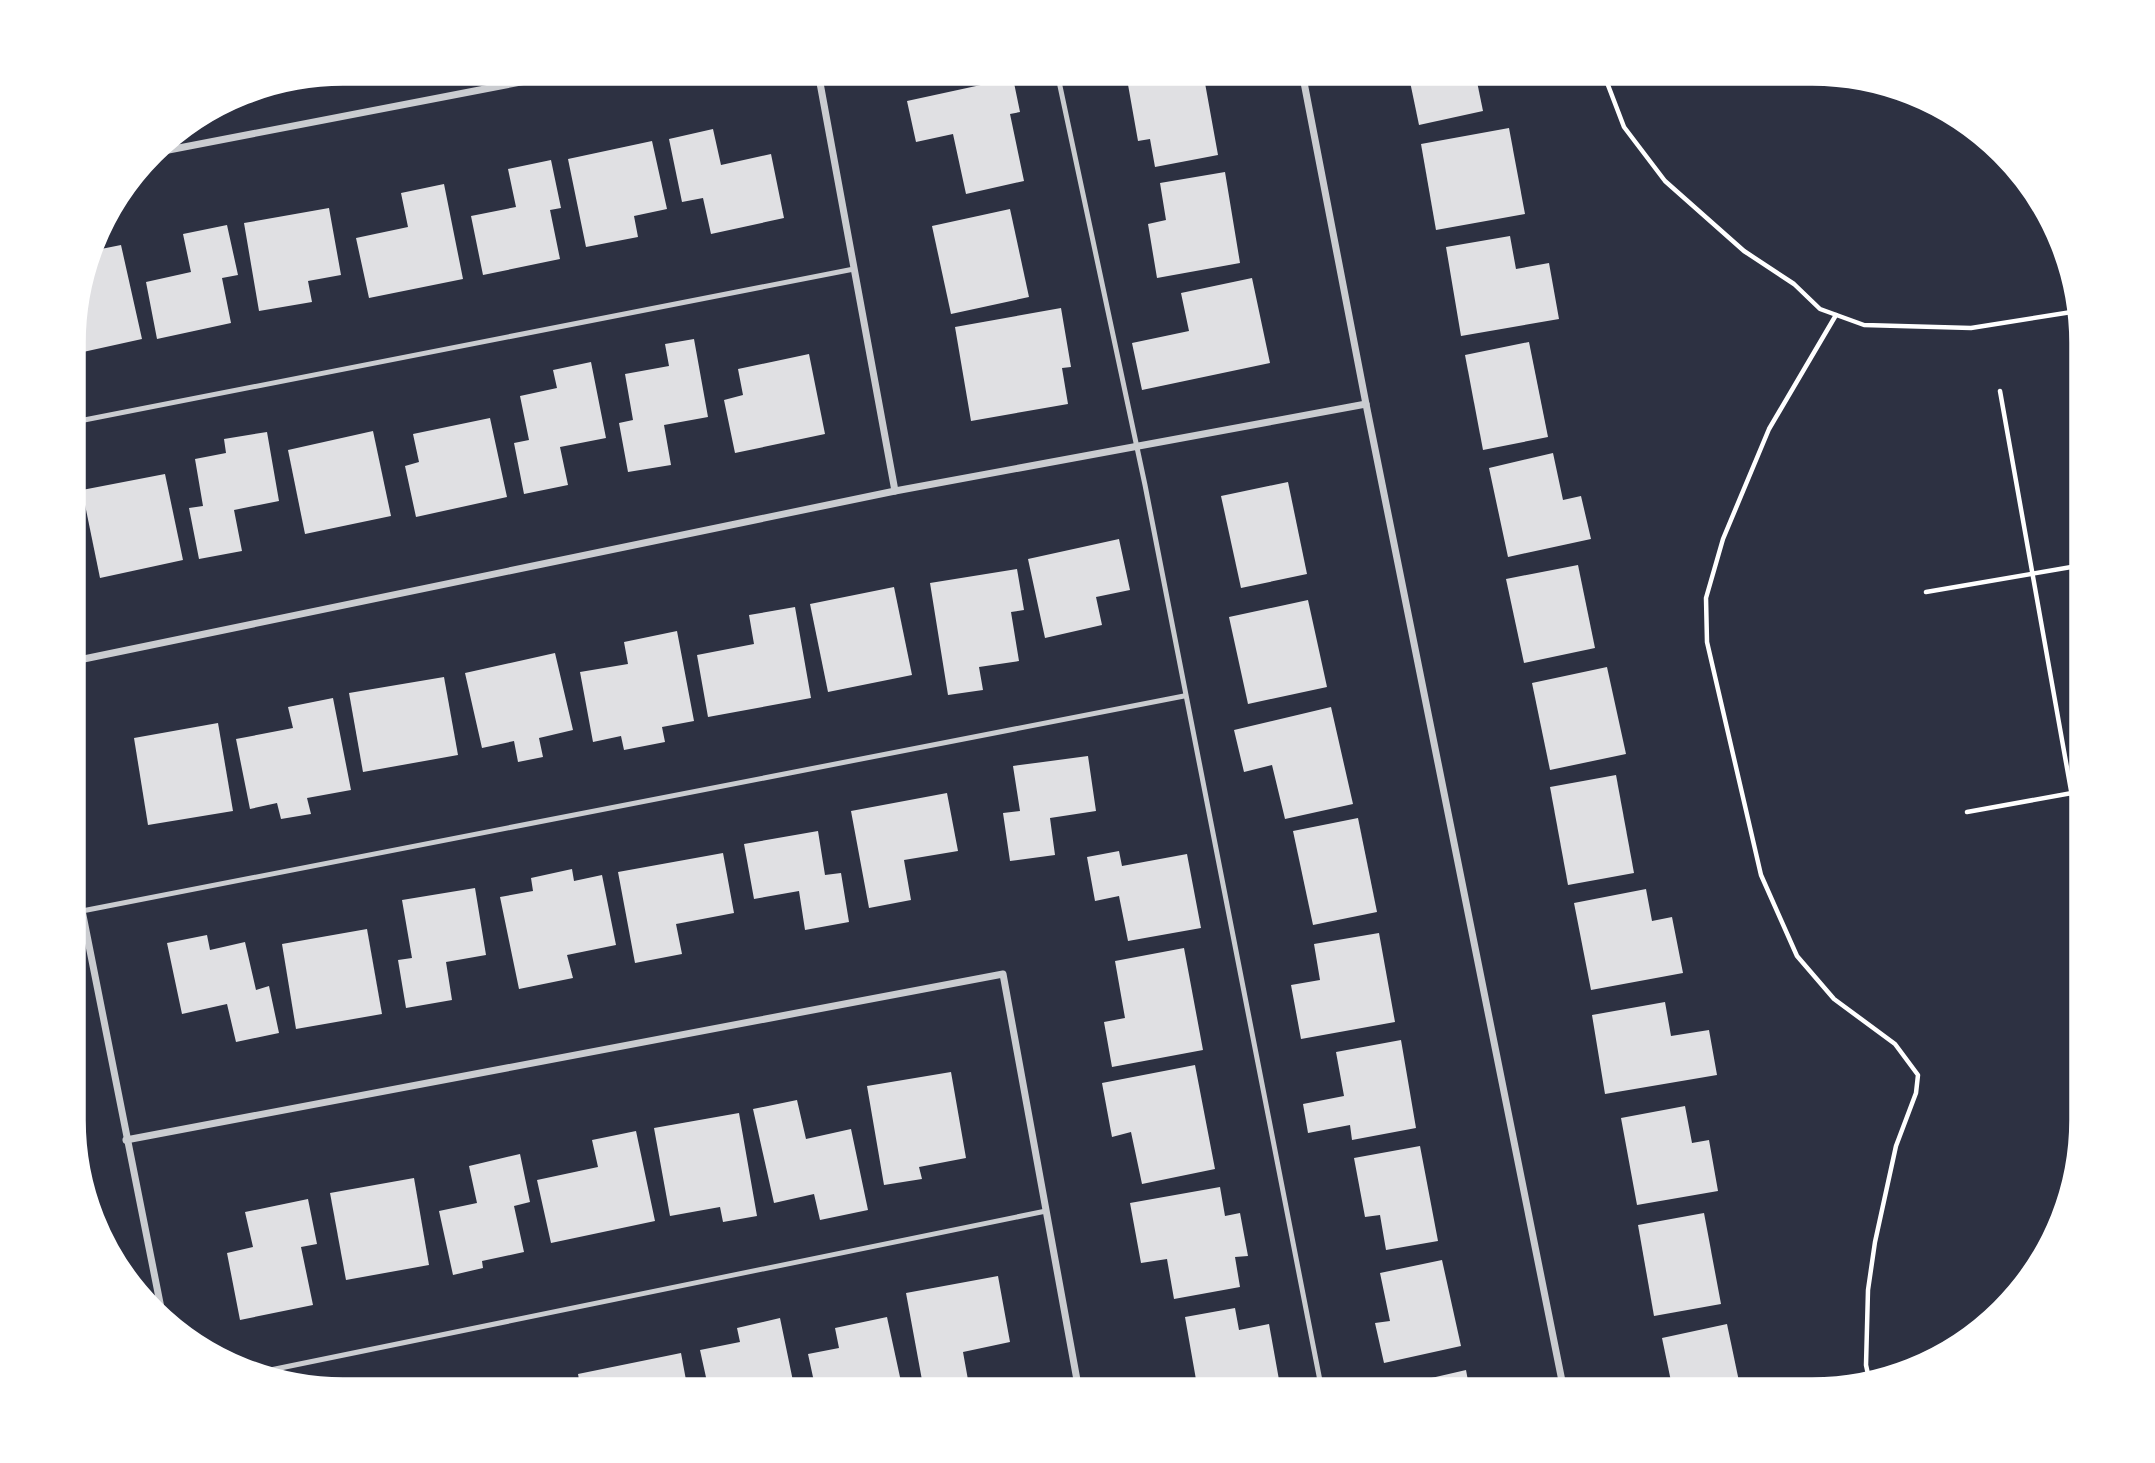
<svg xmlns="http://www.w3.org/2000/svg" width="2155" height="1463" font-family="Ubuntu,sans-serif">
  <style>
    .building { fill: #e0e0e3 }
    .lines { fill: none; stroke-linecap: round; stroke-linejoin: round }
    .path { stroke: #fff; stroke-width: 4.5 }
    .service { stroke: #caccd0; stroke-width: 5 }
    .minor { stroke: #caccd0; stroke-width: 7 }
    .rim { fill: none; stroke: #fff; stroke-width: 3.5 }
  </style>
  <rect width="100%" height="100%" fill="#2d3142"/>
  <g class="building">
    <polygon points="1167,72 1203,72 1218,155 1155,167 1150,139 1138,141 1127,79"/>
    <polygon points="1408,72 1475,72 1483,111 1419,125"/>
    <polygon points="1013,78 1020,112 1010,114 1024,181 966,194 953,134 916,142 907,101"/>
    <polygon points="1509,128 1525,214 1436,230 1421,144"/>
    <polygon points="713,129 721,165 771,154 784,218 711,234 703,198 682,202 669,139"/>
    <polygon points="652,141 667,209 634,216 638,237 586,247 568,159"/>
    <polygon points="551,160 561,208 550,210 560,259 483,275 471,216 516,207 508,169"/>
    <polygon points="1225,172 1240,263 1157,278 1148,224 1166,220 1160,183"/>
    <polygon points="444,184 463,279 369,298 356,238 408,227 401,193"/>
    <polygon points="329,208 341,275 308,281 312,302 259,311 244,223"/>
    <polygon points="1010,209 1029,297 951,314 932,226"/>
    <polygon points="227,225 238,275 222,278 231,323 157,339 146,282 191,272 183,234"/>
    <polygon points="1510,236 1516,269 1549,263 1559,319 1461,336 1446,247"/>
    <polygon points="121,245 142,339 74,354 74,308 79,293 87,291 84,275 91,251"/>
    <polygon points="1252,278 1270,363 1142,390 1132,343 1189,331 1181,293"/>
    <polygon points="1061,308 1071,367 1062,368 1068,404 971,421 955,327"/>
    <polygon points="694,339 708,417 664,425 671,465 628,472 619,423 633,420 625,374 669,366 665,344"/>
    <polygon points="1529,342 1548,437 1483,450 1465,355"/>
    <polygon points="809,354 825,434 735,453 724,400 743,395 738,369"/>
    <polygon points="591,362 606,438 560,447 568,485 524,494 514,443 529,440 520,396 557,388 553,370"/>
    <polygon points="490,418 507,497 416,517 405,466 419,462 413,434"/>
    <polygon points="373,431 391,516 305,534 288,450"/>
    <polygon points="267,432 279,501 234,510 242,551 199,559 189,508 203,506 195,459 226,453 224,439"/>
    <polygon points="1553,453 1563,500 1581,496 1591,539 1508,557 1489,468"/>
    <polygon points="165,474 183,560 100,578 82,490"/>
    <polygon points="1288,482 1307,574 1241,588 1221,496"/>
    <polygon points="1119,539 1130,590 1096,597 1102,625 1045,638 1028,559"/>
    <polygon points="1578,565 1595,648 1524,663 1506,579"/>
    <polygon points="1017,569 1024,610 1011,612 1019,661 979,667 983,690 948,695 930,583"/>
    <polygon points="894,587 912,675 828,692 810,604"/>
    <polygon points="1308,600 1327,687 1248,704 1229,617"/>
    <polygon points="795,607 811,698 708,717 697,655 754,644 749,615"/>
    <polygon points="677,631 694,721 662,727 665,742 624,750 621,736 593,742 580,672 628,664 624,642"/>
    <polygon points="555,653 573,730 539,738 543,757 518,762 514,741 482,748 465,673"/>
    <polygon points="1607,667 1626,754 1550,770 1532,683"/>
    <polygon points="444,677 458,755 363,772 349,693"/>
    <polygon points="333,698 351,790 307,798 311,814 281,819 277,803 250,809 236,739 293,728 288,707"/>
    <polygon points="1331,707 1353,804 1285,819 1272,765 1244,772 1234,730"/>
    <polygon points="218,723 233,811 148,825 134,738"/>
    <polygon points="1088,756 1096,811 1050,818 1055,855 1010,861 1003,813 1020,811 1013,766"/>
    <polygon points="1616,775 1634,873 1568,885 1550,787"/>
    <polygon points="947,793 958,851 904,860 911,900 869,908 851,811"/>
    <polygon points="1358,818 1377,912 1313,925 1293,831"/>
    <polygon points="818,831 825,875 841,873 849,922 805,930 799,891 754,899 744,844"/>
    <polygon points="1119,851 1122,866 1187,854 1201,928 1128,941 1119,896 1095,901 1087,857"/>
    <polygon points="723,853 734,913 676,924 682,954 635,963 618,872"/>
    <polygon points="572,869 574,881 602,875 616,945 567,955 573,978 519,989 500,897 533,891 531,878"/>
    <polygon points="475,888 486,955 446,962 452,1000 406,1008 398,960 412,958 402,900"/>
    <polygon points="1646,889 1652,921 1672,917 1683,973 1591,990 1574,903"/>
    <polygon points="367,929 382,1014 296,1029 282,944"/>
    <polygon points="1379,933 1395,1022 1301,1039 1291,985 1320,980 1314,944"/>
    <polygon points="207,935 210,950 245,942 256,990 269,986 279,1033 236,1042 227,1004 182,1014 167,943"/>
    <polygon points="1184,948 1203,1050 1112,1067 1104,1022 1125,1018 1115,961"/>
    <polygon points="1665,1002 1671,1036 1709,1030 1717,1075 1605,1094 1592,1015"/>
    <polygon points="1401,1040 1416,1128 1352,1140 1350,1125 1308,1133 1303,1104 1344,1096 1336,1052"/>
    <polygon points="1195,1065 1215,1169 1142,1184 1131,1132 1112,1137 1102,1083"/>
    <polygon points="951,1072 966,1158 919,1167 922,1179 884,1185 867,1086"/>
    <polygon points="797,1100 806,1139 851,1129 868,1210 820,1220 814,1194 774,1203 753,1109"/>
    <polygon points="1685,1106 1692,1143 1709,1140 1718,1191 1637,1205 1621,1118"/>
    <polygon points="739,1113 757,1216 723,1222 720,1207 670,1216 654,1128"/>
    <polygon points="636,1131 655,1221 551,1243 537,1180 598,1167 592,1140"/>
    <polygon points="1420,1146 1438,1241 1386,1250 1380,1215 1365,1217 1354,1158"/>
    <polygon points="520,1154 530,1202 514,1206 524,1252 482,1261 483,1268 453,1275 439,1211 477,1203 469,1166"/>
    <polygon points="414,1178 429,1265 346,1280 330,1193"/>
    <polygon points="1220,1187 1225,1216 1240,1213 1248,1256 1235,1257 1240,1287 1174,1299 1167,1259 1141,1263 1130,1203"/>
    <polygon points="308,1199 317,1244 301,1247 313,1305 240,1320 227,1253 253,1247 245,1212"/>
    <polygon points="1704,1213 1721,1304 1654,1316 1638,1225"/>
    <polygon points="1442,1260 1461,1346 1384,1363 1375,1323 1390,1321 1380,1273"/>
    <polygon points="998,1276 1010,1342 963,1352 970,1391 924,1391 906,1293"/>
    <polygon points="1235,1308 1239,1330 1269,1324 1281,1391 1198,1391 1185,1317"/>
    <polygon points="887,1317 903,1391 816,1391 808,1354 839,1348 835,1328"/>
    <polygon points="780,1318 794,1386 768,1391 709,1391 700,1350 740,1342 737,1328"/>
    <polygon points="1727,1324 1741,1391 1673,1391 1662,1338"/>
    <polygon points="681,1353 688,1391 581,1391 578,1374"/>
    <polygon points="1466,1370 1470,1391 1403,1391 1401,1385"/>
    <polygon points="564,1384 565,1391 530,1391 530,1390"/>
  </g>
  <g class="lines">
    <g class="path">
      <polyline points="1603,72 1624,127 1665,181 1744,251 1794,284 1820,309 1864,325 1971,328 2078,311"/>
      <polyline points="1836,315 1769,429 1723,539 1706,598 1707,642 1761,875 1797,956 1834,999 1895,1044 1918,1075 1916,1093 1896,1146 1875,1242 1868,1290 1866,1365 1869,1379"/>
      <polyline points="2000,391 2083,858"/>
      <polyline points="1926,592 2083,565"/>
      <polyline points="1967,812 2083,791"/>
    </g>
    <g class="service">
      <polyline points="1057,72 1145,485 1322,1391"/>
      <polyline points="74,422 854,269"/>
      <polyline points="82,911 1184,696"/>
      <polyline points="251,1374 1046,1211"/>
    </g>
    <g class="minor">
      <polyline points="818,72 895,491"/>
      <polyline points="1302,72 1366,404 1564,1391"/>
      <polyline points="153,153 573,72"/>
      <polyline points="74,661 895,491 1366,404"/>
      <polyline points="74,870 162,1313"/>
      <polyline points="126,1140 1003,974 1079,1391"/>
    </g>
  </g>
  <path d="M0 0H2155V1463H0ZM343 84H1812A259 259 0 0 1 2071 343V1120A259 259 0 0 1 1812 1379H343A259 259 0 0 1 84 1120V343A259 259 0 0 1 343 84Z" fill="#fff" fill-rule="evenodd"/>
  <path class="rim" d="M343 84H1812A259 259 0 0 1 2071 343V1120A259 259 0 0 1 1812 1379H343A259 259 0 0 1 84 1120V343A259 259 0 0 1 343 84Z"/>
</svg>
